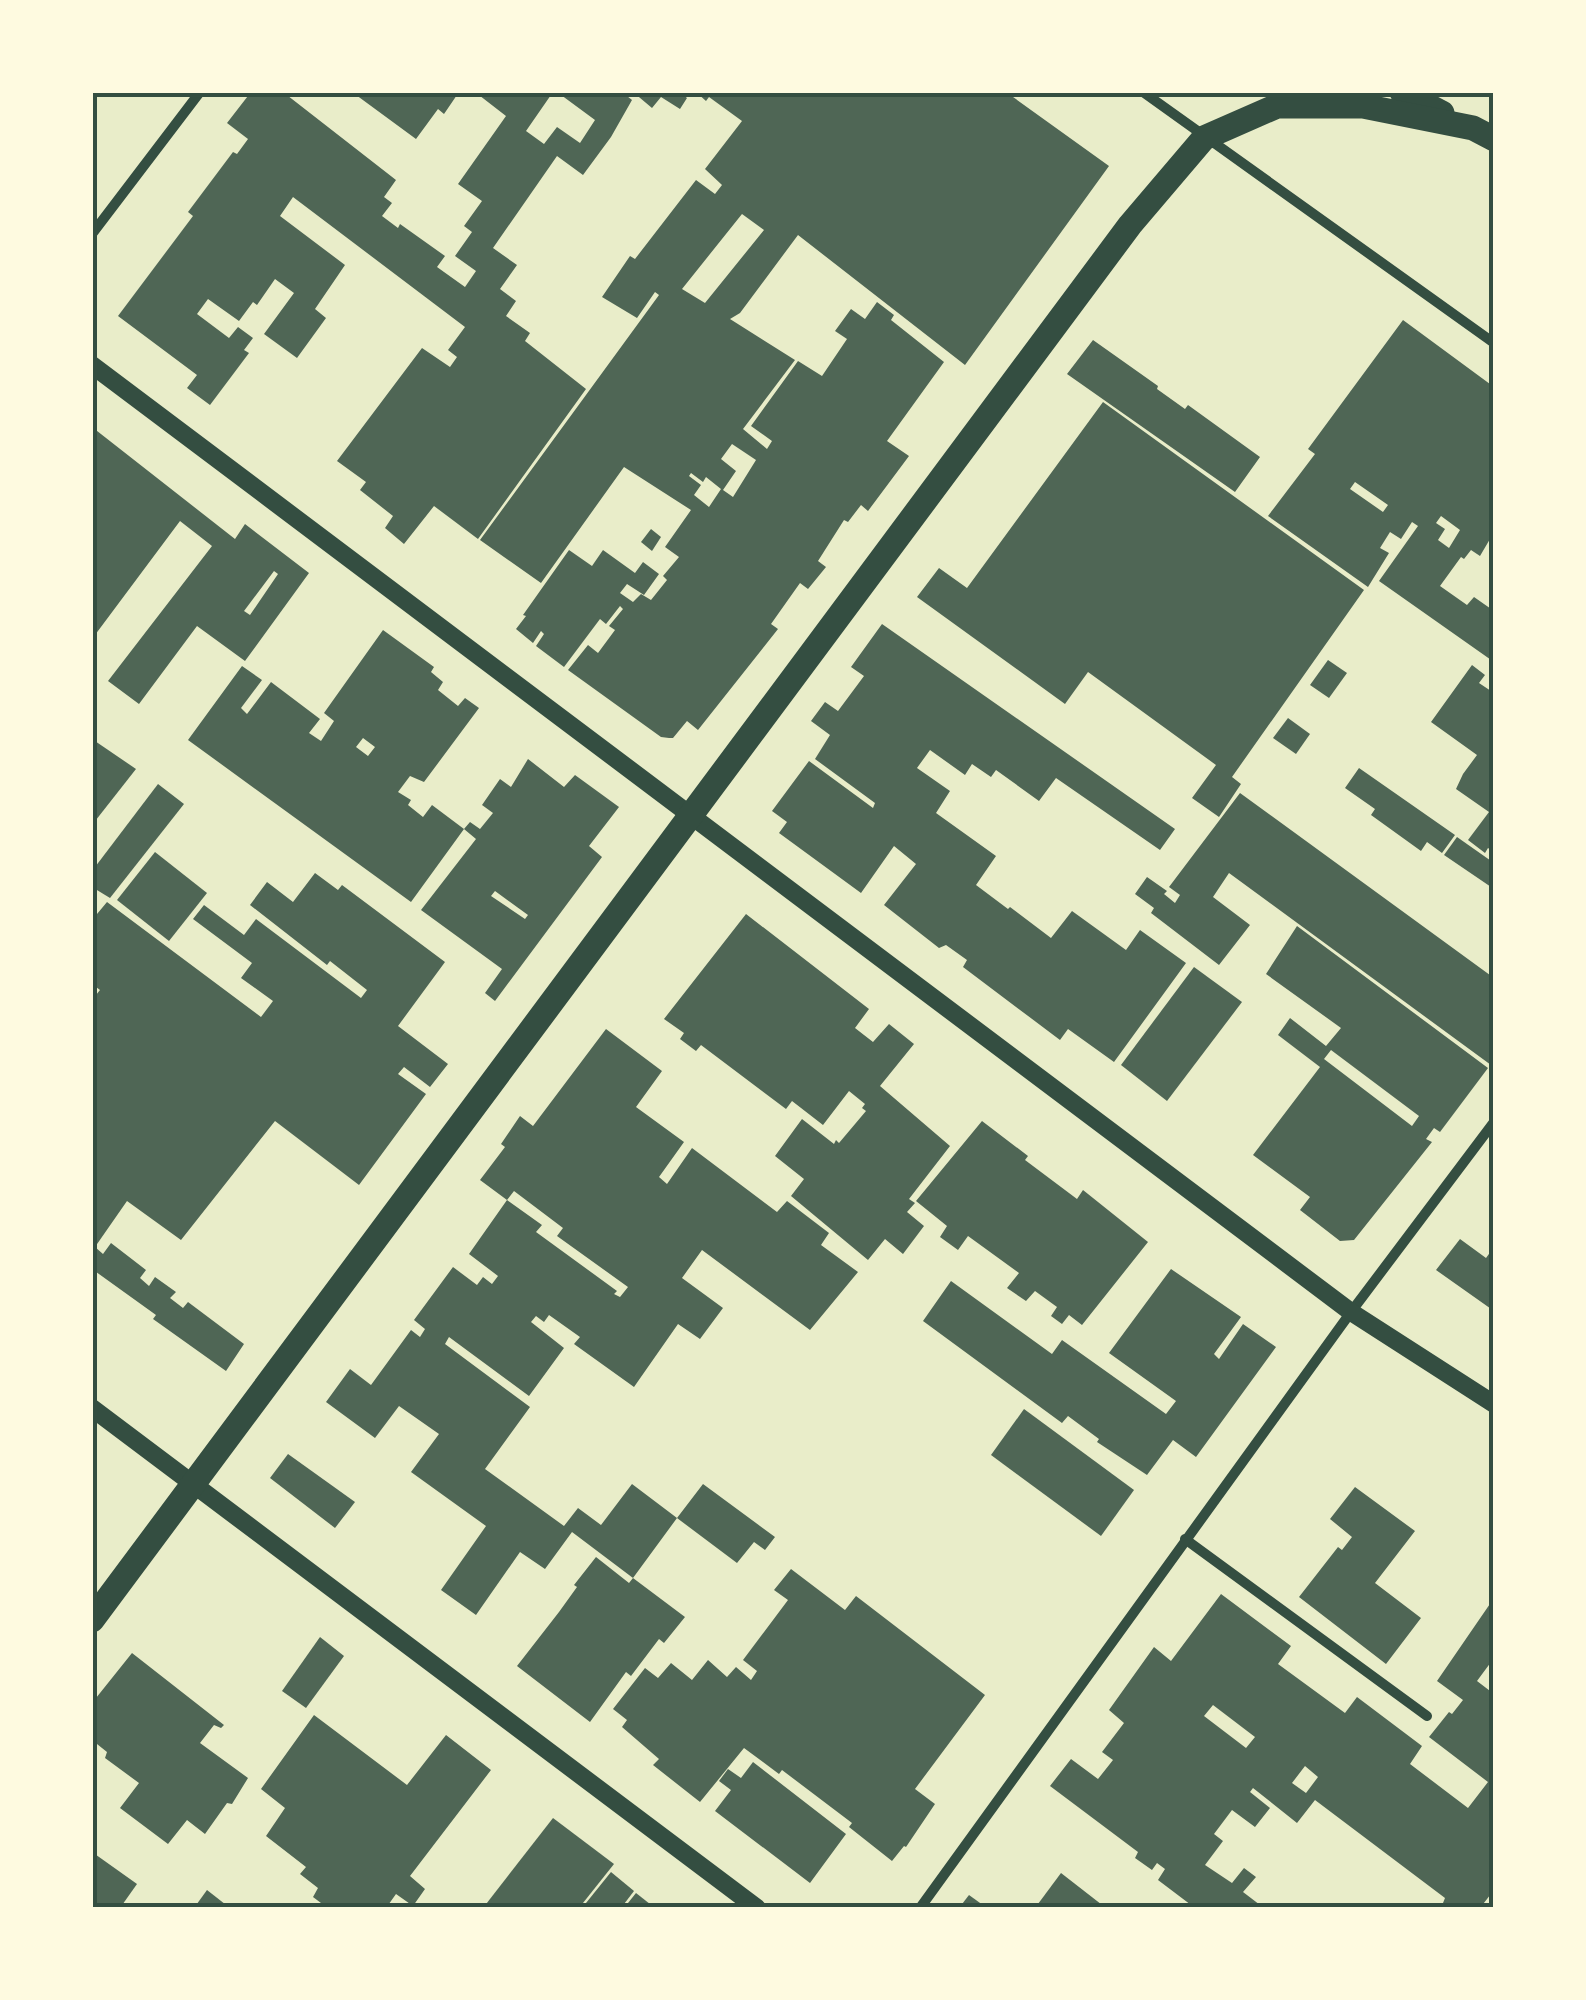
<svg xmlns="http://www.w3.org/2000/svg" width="1586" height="2000" font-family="'Fira Sans',sans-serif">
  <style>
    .building { fill: #4f6655; fill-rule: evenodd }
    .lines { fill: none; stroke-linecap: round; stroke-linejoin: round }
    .minor { stroke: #344e41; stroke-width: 10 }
    .tertiary { stroke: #344e41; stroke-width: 18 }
    .primary { stroke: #344e41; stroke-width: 25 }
    .neatline { fill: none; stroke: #344e41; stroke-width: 4 }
  </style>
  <rect width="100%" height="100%" fill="#e9edc9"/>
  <g class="building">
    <polygon points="251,92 283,92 396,180 384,197 392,203 382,216 398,228 400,224 445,256 437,267 465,287 476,271 455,256 472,232 464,226 482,201 458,184 506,116 475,92 553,92 526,131 544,144 557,127 580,143 595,120 557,92 622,92 632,100 611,137 583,175 557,156 493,248 517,265 500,289 516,301 506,316 530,333 525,341 586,389 478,539 434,506 404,544 385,528 393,516 360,490 366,482 337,461 422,348 450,367 457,357 448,350 465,327 293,197 280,216 345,265 315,309 326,318 297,358 264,334 294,293 275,279 257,305 253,302 239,321 208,299 197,314 229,338 238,327 253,338 244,350 249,353 210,405 187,388 197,375 118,316 193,216 188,212 233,152 237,154 248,139 227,123"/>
    <polygon points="352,92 459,92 444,114 438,109 416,139"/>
    <polygon points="633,92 680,92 687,98 680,109 661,97 652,108"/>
    <path d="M696 92H794L800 96 802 92H1006L1109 166 965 365 798 235 740 313 730 319 795 360 743 429 767 449 772 441 751 426 798 361 822 376 847 339 835 331 851 309 865 319 877 302 894 315 891 320 944 362 887 441 909 456 868 511 861 505 848 522 844 520 818 561 826 567 808 589 800 583 771 624 778 629 698 730 687 721 673 738H669L661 737 568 670 588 645 598 653 615 630 609 626 623 609 620 606 606 624 600 619 564 667 536 646 544 634 541 631 533 643 516 629 526 616 523 615 569 550 592 566 603 550 635 573 643 562 659 574 644 595 627 584 620 593 633 602 641 594 651 600 667 580 663 576 679 557 665 547 691 510 624 467 541 583 480 540 659 295 655 292 637 318 602 297 630 256 635 259 696 180 715 194 722 185 705 169 742 121 709 97 706 101ZM742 214 764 230 705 303 682 289ZM732 444 756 460 733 497 723 490 736 471 721 459ZM691 473 703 482 706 477 721 489 709 507 694 495 701 485 689 476Z"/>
    <path d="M1403 320 1494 387V542L1490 539 1480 556 1471 550 1464 559 1461 557 1440 586 1467 605 1474 597 1494 611V662L1379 581 1418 526 1412 522 1401 539 1390 532 1380 548 1389 553 1368 587 1268 516 1315 454 1308 449ZM1355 482 1388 505 1383 512 1350 489ZM1441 516 1460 530 1449 548 1438 540 1445 529 1436 523Z"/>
    <polygon points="1093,340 1158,386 1157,389 1185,409 1188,405 1260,457 1235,492 1067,374"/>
    <polygon points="1103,402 1364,590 1232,777 1241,784 1219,817 1192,798 1216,765 1088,672 1065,704 917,597 939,568 967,588"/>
    <path d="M92 427 235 539 245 524 309 573 245 661 197 626 139 704 108 681 212 546 180 521 92 639ZM274 571 278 574 250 615 244 611Z"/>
    <polygon points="651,529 661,537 652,551 641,542"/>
    <polygon points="882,624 1175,829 1160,850 1056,778 1039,801 996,770 991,777 972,764 965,775 930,750 917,768 950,791 936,813 996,856 976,885 1008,909 1010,907 1051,938 1072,911 1126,950 1140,930 1186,963 1114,1062 1068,1029 1060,1040 963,967 967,960 946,945 939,948 884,905 916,864 894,846 861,893 779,833 787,822 772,811 809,761 873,808 875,803 815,759 830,735 811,721 825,702 838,711 864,676 851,667"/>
    <path d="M383 630 434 667 431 672 443 682 438 690 458 706 465 698 479 708 424 782 410 776 398 792 411 800 408 805 423 817 432 805 464 829 411 902 188 740 242 666 262 680 241 708 247 714 271 682 320 719 309 733 321 741 334 721 324 713ZM363 738 375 747 368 756 356 747Z"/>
    <polygon points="1328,660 1347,673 1329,698 1310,685"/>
    <polygon points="1472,665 1485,675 1479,683 1494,693 1494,852 1488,848 1485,853 1468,840 1489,812 1456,789 1463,774 1477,755 1431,722"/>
    <polygon points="1288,718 1310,734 1296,754 1273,738"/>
    <polygon points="92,739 136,769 92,825"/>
    <path d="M528 759 564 787 575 775 619 807 589 846 602 857 495 1001 485 993 502 969 421 910 476 839 464 829 470 822 480 829 493 813 482 805 500 779 511 787ZM495 891 528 915 525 919 491 896Z"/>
    <polygon points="1359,768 1455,835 1442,853 1427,842 1421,851 1371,815 1375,809 1345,788"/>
    <polygon points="158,784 184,804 110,898 92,887 92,871"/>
    <polygon points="1240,793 1494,978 1494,1061 1491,1065 1229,873 1213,897 1250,925 1219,965 1151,913 1154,908 1135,894 1147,877 1167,891 1164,894 1175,903 1180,895 1169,887"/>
    <polygon points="1457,837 1494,863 1494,889 1444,855"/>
    <polygon points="155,852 207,893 169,941 117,900"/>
    <polygon points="315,873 338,890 342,885 445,962 398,1026 448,1064 430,1087 404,1067 398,1074 426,1094 359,1185 275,1121 181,1240 127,1201 95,1247 103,1254 111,1243 146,1270 140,1278 149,1286 155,1277 176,1292 170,1298 183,1308 188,1302 244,1344 226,1371 153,1319 156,1315 92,1269 92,1000 100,990 92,984 92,920 107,902 261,1017 273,1001 241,978 252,963 193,919 204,905 244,935 256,919 361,998 367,990 330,961 327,965 250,905 267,882 293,902"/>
    <polygon points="746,914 869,1009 855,1028 873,1042 889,1024 914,1044 880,1086 950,1146 909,1199 915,1203 907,1212 924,1226 903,1254 885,1239 868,1260 791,1196 804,1179 775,1156 802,1119 834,1144 836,1140 839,1143 866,1111 862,1108 865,1104 849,1091 823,1125 792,1101 786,1109 701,1045 696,1051 680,1039 684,1033 664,1019"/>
    <path d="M1297 926 1488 1068 1440 1132 1434 1128 1426 1139 1432 1142 1354 1240 1340 1241 1300 1210 1310 1197 1253 1155 1320 1067 1278 1035 1290 1018 1326 1046 1341 1028 1266 974ZM1331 1050 1419 1116 1412 1126 1324 1059Z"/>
    <polygon points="1194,967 1242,1002 1167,1101 1121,1065"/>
    <polygon points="606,1029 662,1071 636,1107 684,1142 659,1177 667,1184 692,1148 777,1212 787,1201 829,1233 821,1245 858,1272 810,1330 702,1250 682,1278 723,1308 700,1339 678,1324 634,1387 574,1344 580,1337 549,1315 544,1322 536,1316 531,1322 564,1348 529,1396 449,1337 445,1344 530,1407 485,1469 564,1526 578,1508 601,1525 632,1484 677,1518 703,1484 775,1537 765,1550 754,1542 737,1563 677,1518 633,1578 685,1617 664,1643 659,1639 631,1676 626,1672 590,1722 517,1666 559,1612 577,1587 574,1585 596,1557 629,1583 633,1578 572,1532 545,1569 520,1552 476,1615 441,1590 486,1526 411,1472 439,1434 399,1406 375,1438 326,1402 350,1369 371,1385 411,1330 420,1337 425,1329 414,1320 453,1267 477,1285 483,1277 492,1284 498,1276 469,1254 507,1200 542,1225 536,1232 617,1291 614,1294 620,1297 628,1287 557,1236 563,1228 514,1191 507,1200 480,1180 505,1147 501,1144 520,1116 533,1126"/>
    <polygon points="982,1121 1028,1156 1025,1160 1077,1199 1083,1190 1148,1242 1082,1325 1069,1315 1062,1324 1051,1316 1057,1307 1035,1291 1026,1301 1007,1288 1019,1273 968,1236 958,1250 940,1237 947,1226 916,1201"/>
    <polygon points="1460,1239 1486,1258 1494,1247 1494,1311 1436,1270"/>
    <polygon points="1171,1269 1241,1317 1214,1354 1219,1359 1243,1324 1276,1347 1196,1457 1173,1440 1147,1475 1097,1442 1099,1439 1068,1416 1062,1423 923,1321 951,1281 1052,1354 1062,1340 1166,1414 1176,1401 1109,1353"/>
    <polygon points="1024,1409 1134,1490 1101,1536 991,1455"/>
    <polygon points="288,1454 355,1502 335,1528 270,1478"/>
    <polygon points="1355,1487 1415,1531 1375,1583 1421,1618 1386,1664 1299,1597 1338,1547 1342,1550 1352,1537 1330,1519"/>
    <polygon points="791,1569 845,1610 856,1596 985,1695 915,1789 935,1804 906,1847 904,1846 892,1861 849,1827 852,1823 782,1770 779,1774 744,1748 700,1802 653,1765 659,1759 622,1727 627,1720 613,1709 645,1668 658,1678 671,1663 692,1680 708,1660 727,1677 736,1667 751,1680 757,1671 743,1660 788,1600 774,1590"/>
    <path d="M1221 1594 1291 1646 1278 1664 1345 1713 1357 1697 1422 1746 1410 1764 1468 1808 1488 1782 1429 1737 1449 1712 1452 1714 1463 1700 1437 1681 1494 1598V1658L1477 1681 1494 1694V1738L1490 1743 1494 1746V1890L1480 1908H1441L1445 1898 1315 1800 1297 1823 1253 1788 1250 1792 1270 1808 1255 1827 1232 1810 1214 1834 1223 1841 1205 1865 1232 1883 1244 1868 1256 1877 1243 1892 1264 1908H1195L1158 1880 1165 1869 1157 1863 1152 1870 1135 1858 1138 1852 1050 1786 1071 1759 1098 1779 1113 1760 1102 1752 1124 1723 1109 1710 1154 1647 1171 1661ZM1213 1705 1255 1737 1246 1748 1204 1716ZM1305 1766 1318 1777 1306 1793 1292 1783Z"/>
    <polygon points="320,1637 344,1656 306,1708 282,1691"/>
    <polygon points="132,1653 224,1725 221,1728 214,1725 200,1743 248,1778 232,1804 227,1803 205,1834 187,1820 168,1844 120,1808 139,1783 105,1758 107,1752 92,1740 92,1703"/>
    <polygon points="314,1715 407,1785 446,1735 491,1770 410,1876 425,1889 413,1906 396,1894 386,1908 317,1908 321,1903 313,1897 318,1888 300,1874 306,1867 266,1836 285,1808 261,1789"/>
    <polygon points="753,1762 846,1834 810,1883 715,1811 731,1790 719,1781 728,1769 741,1778"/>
    <polygon points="553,1818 614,1864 579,1908 483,1908"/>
    <polygon points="92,1852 137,1884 120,1908 92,1908"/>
    <polygon points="611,1872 634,1891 621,1908 582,1908"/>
    <polygon points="1061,1873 1106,1908 1035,1908"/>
    <polygon points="207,1890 230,1908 194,1908"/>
    <polygon points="636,1893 655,1908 624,1908"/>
    <polygon points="969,1895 987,1908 959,1908"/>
  </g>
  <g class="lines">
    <g class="minor">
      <polyline points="1143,92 1494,343"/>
      <polyline points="92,234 200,92"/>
      <polyline points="1185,1539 1427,1716"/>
      <polyline points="920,1908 1351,1312 1494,1122"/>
    </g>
    <g class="tertiary">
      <polyline points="92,365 1351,1312 1494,1404"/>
      <polyline points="92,1408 757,1908"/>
    </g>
    <g class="primary">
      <polyline points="1402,92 1442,113"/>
      <polyline points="92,1620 1130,225 1204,138 1277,106 1363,106 1473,128 1494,139"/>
    </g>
  </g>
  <rect width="1586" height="2000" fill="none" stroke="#fefae0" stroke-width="190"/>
  <rect x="95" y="95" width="1396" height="1810" class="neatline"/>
</svg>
